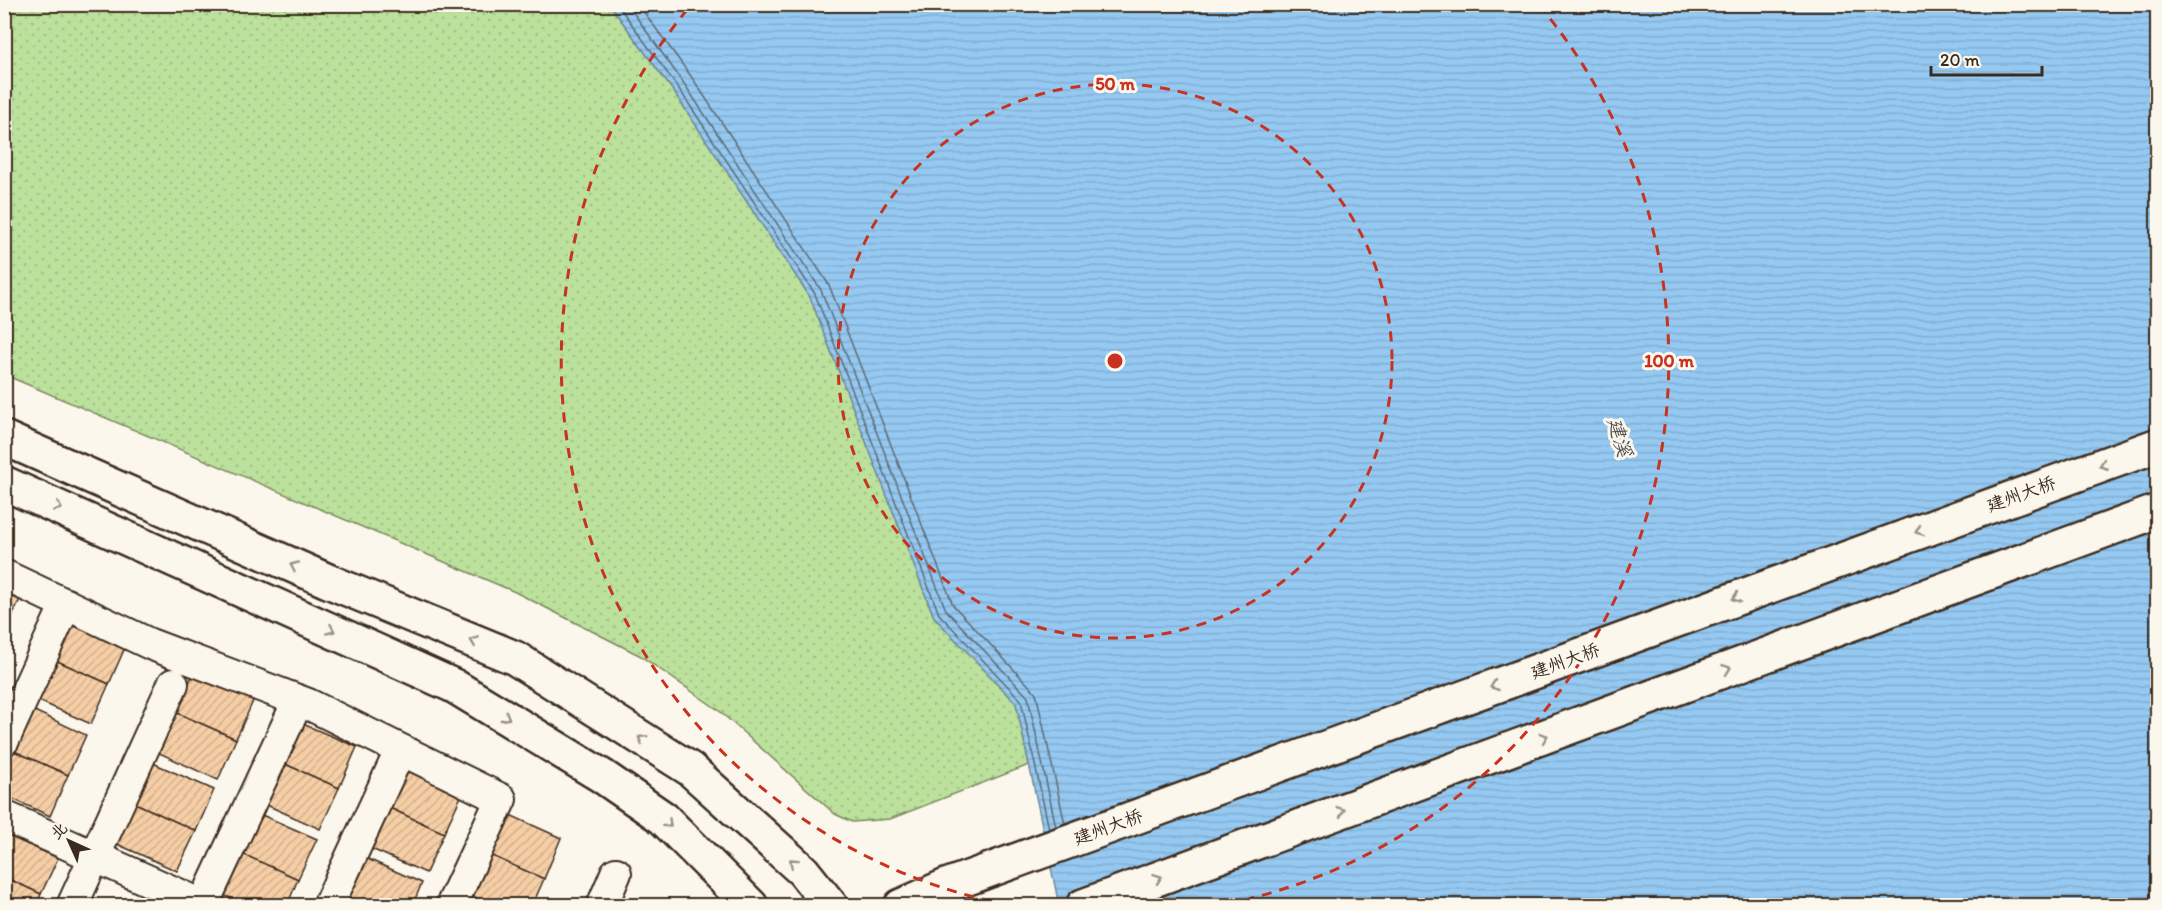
<svg xmlns="http://www.w3.org/2000/svg" width="2162" height="910" font-family="Itim,'LXGW WenKai TC',sans-serif">
  <style>
    .grass { fill: url(#grass-dots); stroke: #7b865d; stroke-width: 1.5 }
    .water { fill: url(#water-rules); stroke: #71899d; stroke-width: 1.5 }
    .lines { fill: none; stroke-linecap: round; stroke-linejoin: round }
    .shore { stroke: #5f6a73; stroke-width: 1.5 }
    .building { fill: url(#building-hatch); stroke: #3b2a1e; stroke-width: 1.5 }
    .street-casing { stroke: #3b2a1e; stroke-width: 34 }
    .secondary-casing { stroke: #3b2a1e; stroke-width: 38 }
    .street { stroke: #fbf7ec; stroke-width: 30 }
    .secondary { stroke: #fbf7ec; stroke-width: 33 }
    .oneway { stroke: #9b9085 }
    .ring { fill: none; stroke: #c8321e; stroke-width: 3; stroke-dasharray: 10 8 }
    .labels { text-anchor: middle; dominant-baseline: central; stroke-width: 6; stroke-linejoin: round; paint-order: stroke }
    .street-label { font-size: 18px; fill: #3b2a1e; stroke: #fbf7ec }
    .water-label { font-size: 20px; font-style: italic; fill: #525253; stroke: #fbf7ec }
    .centre { fill: #c8321e; stroke: #fbf7ec; stroke-width: 3 }
    .ring-label { font-size: 18px; text-anchor: middle; font-weight: bold; fill: #c8321e; stroke: #fbf7ec; stroke-width: 6; stroke-linejoin: round; paint-order: stroke }
  </style>
  <defs>
    <pattern id="grass-dots" width="8" height="8" patternUnits="userSpaceOnUse" patternTransform="scale(1.5)"><rect width="8" height="8" fill="#bbe19c"/><path d="M2 2h.1M6 6h.1" fill="none" stroke="#a2c186" stroke-width="1.8" stroke-linecap="round"/></pattern>
    <pattern id="water-rules" width="6" height="5" patternUnits="userSpaceOnUse" patternTransform="scale(1.5)"><rect width="6" height="5" fill="#95c9f2"/><path d="M0 2.5h6" fill="none" stroke="#81adcf"/></pattern>
    <pattern id="building-hatch" width="6" height="6" patternUnits="userSpaceOnUse" patternTransform="scale(1.5)"><rect width="6" height="6" fill="#f5cea5"/><path d="M-1 1l2-2M0 6l6-6M5 7l2-2" fill="none" stroke="#d3b18e"/></pattern>
  </defs>
  <rect width="100%" height="100%" fill="#fbf7ec"/>
  <filter id="ink" filterUnits="userSpaceOnUse"><feTurbulence type="fractalNoise" baseFrequency=".0167" numOctaves="2"/><feDisplacementMap in="SourceGraphic" scale="12" xChannelSelector="R" yChannelSelector="G"/><feConvolveMatrix kernelMatrix="1 2 1 2 8 2 1 2 1" color-interpolation-filters="sRGB"/></filter>
  <g filter="url(#ink)">
    <polygon class="grass" points="4,5 610,5 674,92 810,297 934,617 1016,703 1029,765 890,819 852,822 835,814 717,709 639,655 515,592 5,375"/>
    <polygon class="water" points="610,5 2150,5 2158,17 2157,905 1059,905 1016,703 934,617 810,297 674,92"/>
    <g class="lines">
      <g class="shore">
        <polyline points="617,4 679,89 815,294 939,614 1021,700 1049,829"/>
        <polyline points="627,4 685,85 821,290 946,610 1028,697 1056,827"/>
        <polyline points="638,4 693,79 829,285 953,605 1036,693 1065,824"/>
      </g>
    </g>
    <g class="building">
      <polygon points="4,587 22,595 4,633"/>
      <polygon points="66,616 127,643 109,684 48,657"/>
      <polygon points="48,657 109,684 91,724 30,697"/>
      <polygon points="194,672 254,699 236,739 175,712"/>
      <polygon points="26,707 86,735 68,775 7,748"/>
      <polygon points="175,712 236,739 218,780 157,752"/>
      <polygon points="296,721 357,747 339,788 278,761"/>
      <polygon points="7,748 68,775 50,816 4,795 4,754"/>
      <polygon points="278,761 339,788 320,829 260,802"/>
      <polygon points="153,763 214,790 196,831 135,803"/>
      <polygon points="401,765 463,792 444,833 383,805"/>
      <polygon points="135,803 196,831 177,871 117,844"/>
      <polygon points="383,805 444,833 426,873 365,846"/>
      <polygon points="501,811 561,838 544,879 483,852"/>
      <polygon points="255,812 317,839 298,879 238,852"/>
      <polygon points="4,834 58,858 41,894 4,877"/>
      <polygon points="238,852 298,879 287,906 248,906 219,893"/>
      <polygon points="483,852 544,879 532,906 494,906 464,892"/>
      <polygon points="361,856 422,883 412,906 362,906 342,897"/>
      <polygon points="4,877 41,894 36,906 4,906"/>
    </g>
    <g class="lines">
      <defs>
        <g id="street">
          <polyline points="4,575 150,644 308,704 501,799 451,906"/>
          <polyline points="4,740 66,604"/>
          <polyline points="4,816 205,906"/>
          <polyline points="203,905 298,701"/>
          <polyline points="72,906 173,684"/>
          <polyline points="328,906 400,751"/>
          <polyline points="602,906 616,873"/>
        </g>
        <g id="secondary">
          <polyline points="4,438 328,581 515,658 690,769 803,871 831,906"/>
          <polyline points="4,483 454,686 602,776 663,818 751,906"/>
          <polyline points="901,906 946,886 2158,445"/>
          <polyline points="1083,906 2158,511"/>
        </g>
      </defs>
      <use href="#street" class="street-casing"/>
      <use href="#secondary" class="secondary-casing"/>
      <use href="#street" class="street"/>
      <use href="#secondary" class="secondary"/>
    </g>
    <defs><path id="oneway-chevron" d="M-2-3.5L2.5 0L-2 3.5" fill="none" stroke-width="1.6" stroke-linecap="round" stroke-linejoin="round" transform="scale(1.5)"/></defs>
    <g class="oneway">
      <use href="#oneway-chevron" transform="translate(2103 465) rotate(160)"/>
      <use href="#oneway-chevron" transform="translate(58 507) rotate(24)"/>
      <use href="#oneway-chevron" transform="translate(1919 531) rotate(160)"/>
      <use href="#oneway-chevron" transform="translate(294 566) rotate(-156)"/>
      <use href="#oneway-chevron" transform="translate(1736 598) rotate(160)"/>
      <use href="#oneway-chevron" transform="translate(331 630) rotate(24)"/>
      <use href="#oneway-chevron" transform="translate(474 641) rotate(-158)"/>
      <use href="#oneway-chevron" transform="translate(1727 669) rotate(-20)"/>
      <use href="#oneway-chevron" transform="translate(1494 686) rotate(160)"/>
      <use href="#oneway-chevron" transform="translate(506 717) rotate(31)"/>
      <use href="#oneway-chevron" transform="translate(1544 737) rotate(-20)"/>
      <use href="#oneway-chevron" transform="translate(642 739) rotate(-148)"/>
      <use href="#oneway-chevron" transform="translate(1341 811) rotate(-20)"/>
      <use href="#oneway-chevron" transform="translate(668 824) rotate(44)"/>
      <use href="#oneway-chevron" transform="translate(793 862) rotate(-138)"/>
      <use href="#oneway-chevron" transform="translate(1158 878) rotate(-20)"/>
    </g>
  </g>
  <g class="ring">
    <circle cx="1115" cy="361" r="277"/>
    <path d="M1009 905A554 554 0 0 1 691 5M1539 5A554 554 0 0 1 1221 905"/>
  </g>
  <g class="labels">
    <g class="street-label">
      <text transform="translate(2021 494) rotate(-20)">建州大桥</text>
      <text transform="translate(1565 661) rotate(-20)">建州大桥</text>
      <text transform="translate(1108 827) rotate(-20)">建州大桥</text>
    </g>
    <g class="water-label">
      <text transform="translate(1620 437) rotate(73)">建溪</text>
    </g>
  </g>
  <circle cx="1115" cy="361" r="9" class="centre"/>
  <g class="ring-label">
    <text x="1115" y="90">50 m</text>
    <text x="1669" y="367">100 m</text>
  </g>
  <rect width="2162" height="910" fill="none" stroke="#fbf7ec" stroke-width="24"/>
  <rect x="12" y="12" width="2138" height="886" fill="none" stroke="#3b2a1e" stroke-width="2" filter="url(#ink)"/>
  <g transform="translate(69 841) rotate(315)" stroke="#fbf7ec" stroke-width="4.5" paint-order="stroke">
  <path d="M0-4.5L10 22L0 15L-10 22Z" fill="#3b2a1e"/>
  <text y="-9" font-size="16" font-weight="bold" text-anchor="middle" fill="#3b2a1e">北</text>
  </g>
  <path d="M1931 66v9h111v-9" fill="none" stroke="#3b2a1e" stroke-width="3"/>
  <text x="1940" y="66" font-size="18" fill="#3b2a1e" stroke="#fbf7ec" stroke-width="4.5" paint-order="stroke">20 m</text>
</svg>
